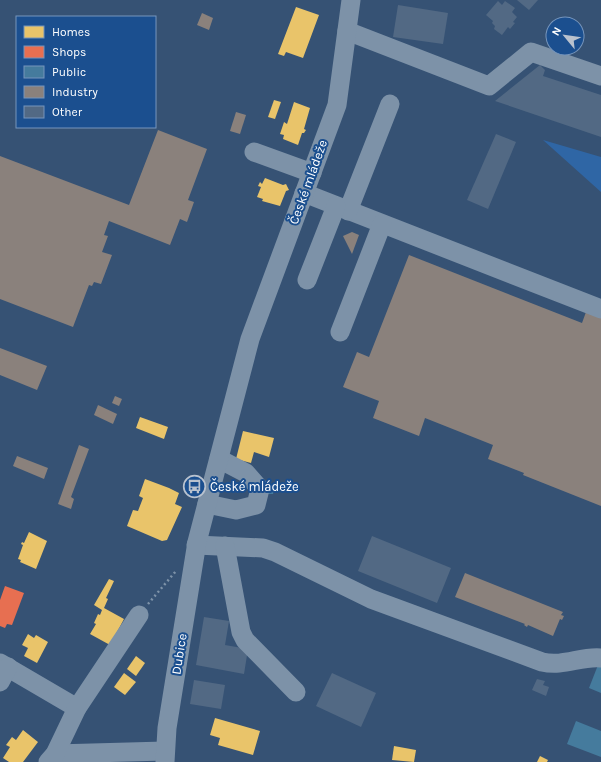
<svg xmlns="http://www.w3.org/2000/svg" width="601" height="762" font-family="Karla,sans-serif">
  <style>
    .green { fill: #2f66a5 }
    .homes { fill: #e9c46a }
    .shops { fill: #e76f51 }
    .public { fill: #457b9d }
    .industry { fill: #8a817c }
    .building { fill: #526984 }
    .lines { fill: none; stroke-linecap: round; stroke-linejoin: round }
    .path { stroke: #7d92a8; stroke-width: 2.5; stroke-dasharray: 2 3; stroke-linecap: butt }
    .minor { stroke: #7d92a8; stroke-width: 19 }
    .labels { text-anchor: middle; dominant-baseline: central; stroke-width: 4; stroke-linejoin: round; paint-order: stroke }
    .street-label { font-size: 13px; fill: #fff; stroke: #1b4f8f }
    .poi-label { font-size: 13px; fill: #fff; stroke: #1b4f8f; text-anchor: start }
  </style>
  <rect width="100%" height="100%" fill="#365274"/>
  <polygon class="green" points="543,140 601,157 601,192"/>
  <g class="homes">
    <polygon points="296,7 319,15 303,58 286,52 284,56 278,54"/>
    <polygon points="274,100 281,102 275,119 268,117"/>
    <polygon points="294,102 310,108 304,129 306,130 304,133 302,133 298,145 283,139 284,135 280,134 284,122 287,124"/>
    <polygon points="265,178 283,185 286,184 289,190 286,191 280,206 262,201 263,199 257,197 261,187 258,186 260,182 262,184"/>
    <polygon points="140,417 168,427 164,439 136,428"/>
    <polygon points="243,431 274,438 269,457 254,452 251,463 236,459"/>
    <polygon points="145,479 169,488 179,493 175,504 182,507 167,540 162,541 127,526 133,510 138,511 143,498 139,496"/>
    <polygon points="29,532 47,541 36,569 20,562 21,560 18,559 23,545 21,544 22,542 24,543"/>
    <polygon points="109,579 114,581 106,598 108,599 104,608 124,619 110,645 90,634 96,624 94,623 98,614 100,615 102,610 94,605"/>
    <polygon points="28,634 34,638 36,635 48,642 37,663 24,656 28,648 22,645"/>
    <polygon points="136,656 145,663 136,676 127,669"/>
    <polygon points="124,673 136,682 125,695 114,687"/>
    <polygon points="215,718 260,731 253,755 218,745 220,738 210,735"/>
    <polygon points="23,730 38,742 23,762 9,762 3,758 10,747 6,745 12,737 16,740"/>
    <polygon points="394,746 416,750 414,762 392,760"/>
    <polygon points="540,756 548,760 547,762 537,762"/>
  </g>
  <polygon class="shops" points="5,586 24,593 12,625 7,624 5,628 0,626 0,600"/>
  <g class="public">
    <polygon points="269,487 275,488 273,494 268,494"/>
    <polygon points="598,665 601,666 601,693 589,688"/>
    <polygon points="576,721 601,731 601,757 567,744"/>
  </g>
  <g class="industry">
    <polygon points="202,13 213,18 209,30 197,25"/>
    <polygon points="236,112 246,115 240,134 230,131"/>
    <polygon points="158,130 207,149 188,200 194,202 187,222 180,219 170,245 109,221 104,235 108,236 102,252 112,255 101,284 94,282 92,286 89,285 73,327 0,299 0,156 129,205"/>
    <polygon points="352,232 359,235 352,254 343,236"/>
    <polygon points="409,255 582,323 586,312 601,318 601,506 523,475 524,473 488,459 493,445 425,418 419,436 373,418 379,401 343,387 357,352 369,357"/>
    <polygon points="0,348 47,366 37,390 0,375"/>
    <polygon points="115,396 122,399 119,406 112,403"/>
    <polygon points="98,405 117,414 113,424 94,415"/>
    <polygon points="79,445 89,449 71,497 74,499 71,509 58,504"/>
    <polygon points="17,456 48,468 44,479 13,466"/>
    <polygon points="465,573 563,612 561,615 564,616 562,620 560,619 553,636 528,625 527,627 524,625 525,624 455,597"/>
  </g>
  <g class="building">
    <polygon points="517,0 538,0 529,10"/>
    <polygon points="498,1 502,5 505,1 515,8 512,12 517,17 513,22 515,23 510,29 508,27 502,35 494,29 495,26 492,23 493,21 486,15"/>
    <polygon points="398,5 448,13 443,44 393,37"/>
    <polygon points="540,65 545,70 543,76 601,95 601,137 495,101"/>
    <polygon points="496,134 516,142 488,209 467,200"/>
    <polygon points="372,536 451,568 437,603 358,571"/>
    <polygon points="204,617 229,621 225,645 248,649 244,674 196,665"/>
    <polygon points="332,673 376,693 361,727 316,706"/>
    <polygon points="537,679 545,681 543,685 549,687 546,696 532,690"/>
    <polygon points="194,680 225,685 221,709 190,704"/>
  </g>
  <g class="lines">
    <polyline class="path" points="148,604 176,571"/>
    <g class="minor">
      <polyline points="347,31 489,86 531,52 601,76"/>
      <polyline points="254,152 312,173"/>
      <polyline points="304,193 601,309"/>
      <polyline points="348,211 390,104"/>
      <polyline points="307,280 336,206"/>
      <polyline points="340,332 382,224"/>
      <polyline points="207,504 236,510 256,505 260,489 246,473 219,459"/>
      <path d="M196 545 263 548 275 552 371 599 542 662C564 667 580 656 601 658"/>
      <polyline points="225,546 241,632 245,640 296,692"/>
      <polyline points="0,663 77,708"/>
      <polyline points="0,682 8,667"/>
      <polyline points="55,754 165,751"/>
      <polyline points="48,762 55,754 77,708 139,615"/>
      <polyline points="165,762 167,728 197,542 250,339 337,105 351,0"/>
    </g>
  </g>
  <defs>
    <symbol id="bus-ring" viewBox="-11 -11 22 22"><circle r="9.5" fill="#1b4f8f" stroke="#b9c2ce" stroke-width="1.5"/><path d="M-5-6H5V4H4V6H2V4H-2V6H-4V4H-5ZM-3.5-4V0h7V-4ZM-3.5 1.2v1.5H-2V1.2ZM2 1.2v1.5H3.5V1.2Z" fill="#b9c2ce"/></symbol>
  </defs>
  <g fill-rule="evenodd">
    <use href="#bus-ring" x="182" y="474" width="25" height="25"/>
  </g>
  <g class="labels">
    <g class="street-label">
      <text transform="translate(308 182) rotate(-70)">České mládeže</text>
      <text transform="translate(179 654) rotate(-81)">Dubice</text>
    </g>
    <g class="poi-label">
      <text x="210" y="486">České mládeže</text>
    </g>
  </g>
  <rect x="16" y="16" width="140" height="112" fill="#1b4f8f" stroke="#7695bc"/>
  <rect x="24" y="26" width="20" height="12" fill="#e9c46a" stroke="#7695bc"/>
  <text x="52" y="36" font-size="12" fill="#ffffff">Homes</text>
  <rect x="24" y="46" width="20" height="12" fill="#e76f51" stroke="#7695bc"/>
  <text x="52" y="56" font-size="12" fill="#ffffff">Shops</text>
  <rect x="24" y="66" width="20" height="12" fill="#457b9d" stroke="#7695bc"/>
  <text x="52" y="76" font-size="12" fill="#ffffff">Public</text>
  <rect x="24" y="86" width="20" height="12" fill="#8a817c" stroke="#7695bc"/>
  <text x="52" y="96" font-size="12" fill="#ffffff">Industry</text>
  <rect x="24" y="106" width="20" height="12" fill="#526984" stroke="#7695bc"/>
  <text x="52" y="116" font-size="12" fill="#ffffff">Other</text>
  <g transform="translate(565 36) rotate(299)"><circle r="19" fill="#1b4f8f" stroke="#7695bc"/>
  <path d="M0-3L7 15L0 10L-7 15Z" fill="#b9c2ce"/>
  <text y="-6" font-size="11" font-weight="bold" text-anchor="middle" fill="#ffffff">N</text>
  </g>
</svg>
